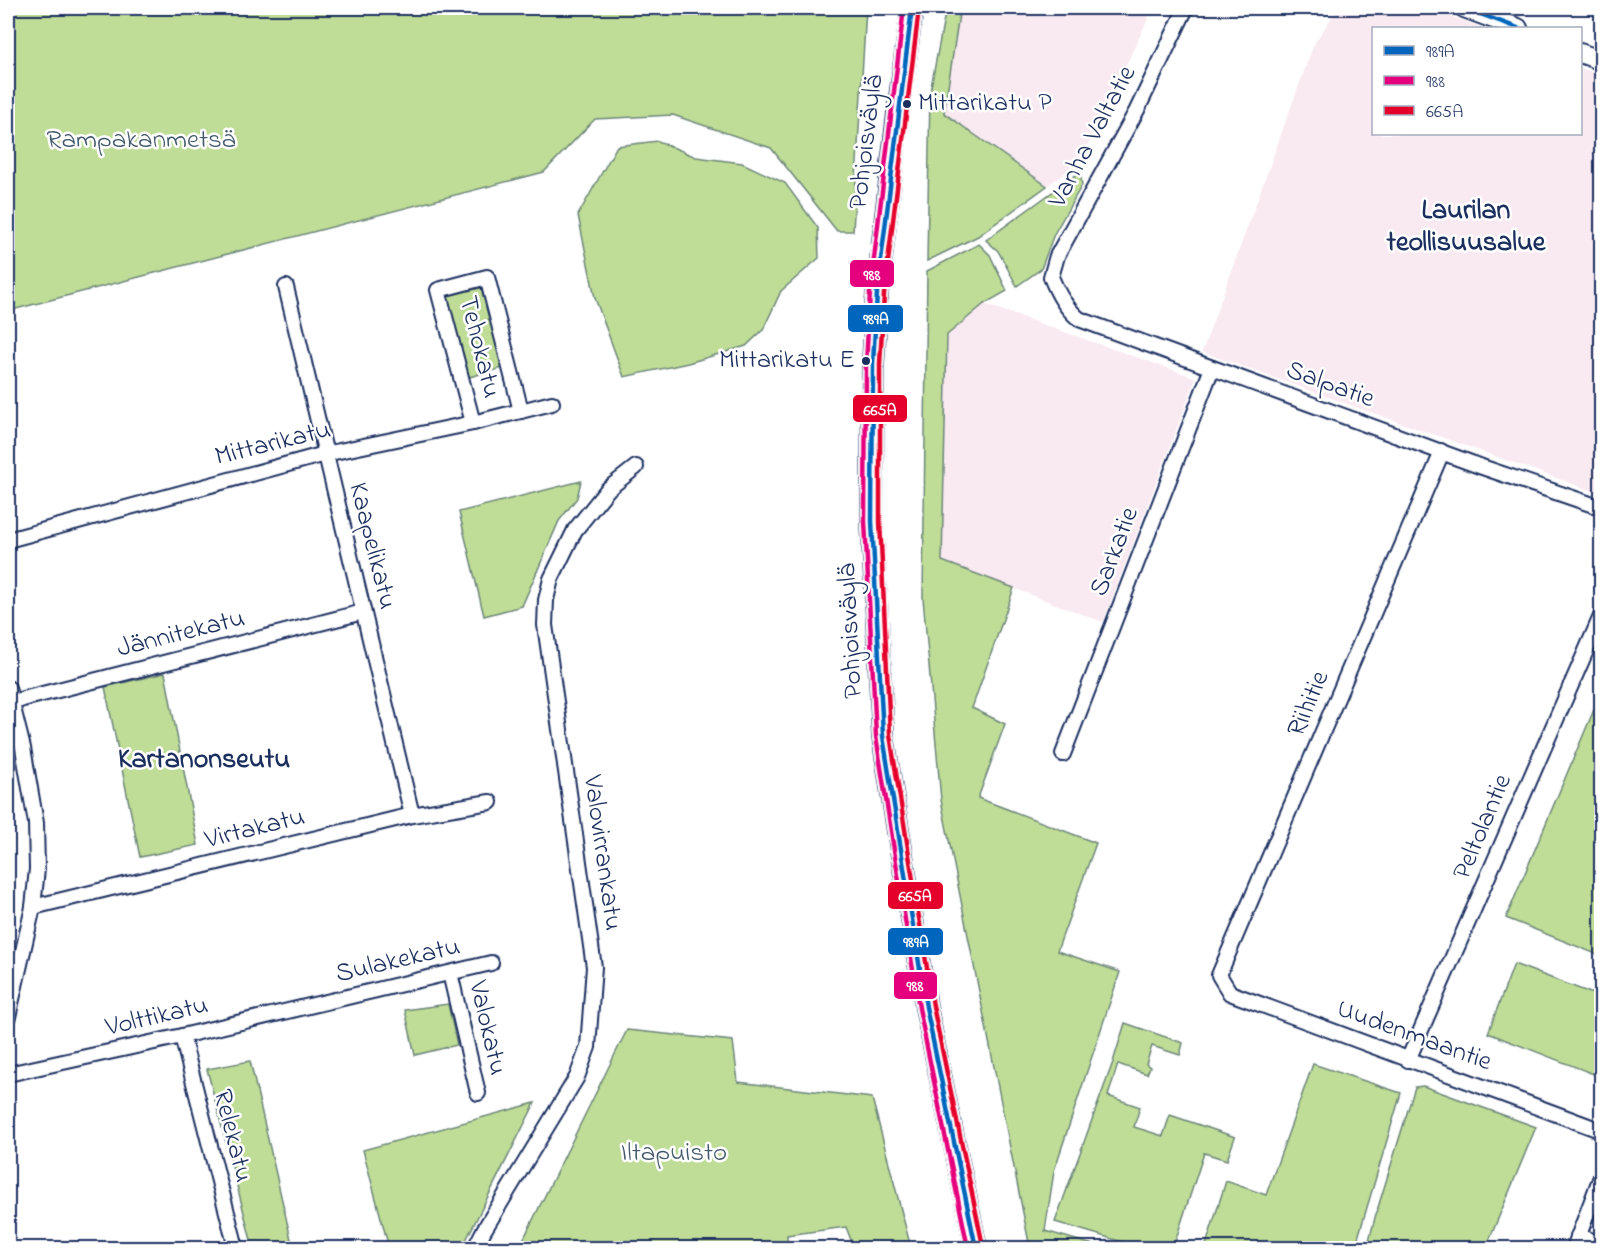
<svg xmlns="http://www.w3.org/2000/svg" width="1609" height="1256" font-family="'Indie Flower',sans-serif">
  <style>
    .built { fill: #f9e9f0 }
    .green { fill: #bfdd96; stroke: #6d867a; stroke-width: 1.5 }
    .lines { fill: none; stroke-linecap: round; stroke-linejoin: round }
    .minor-casing { stroke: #1b2f5e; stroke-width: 18 }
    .tertiary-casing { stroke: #1b2f5e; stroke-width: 22 }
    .secondary-casing { stroke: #1b2f5e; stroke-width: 24 }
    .minor { stroke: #fff; stroke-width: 14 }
    .tertiary { stroke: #fff; stroke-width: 18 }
    .secondary { stroke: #fff; stroke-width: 20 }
    .bus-1-casing { stroke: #fff; stroke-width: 9 }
    .bus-2-casing { stroke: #fff; stroke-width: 9 }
    .bus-3-casing { stroke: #fff; stroke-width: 9 }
    .bus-1 { stroke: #0065bd; stroke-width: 4.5 }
    .bus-2 { stroke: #e5007d; stroke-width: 4.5 }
    .bus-3 { stroke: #e4002b; stroke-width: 4.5 }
    .bus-dot { fill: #1b2f5e; stroke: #fff; stroke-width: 2 }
    .labels { text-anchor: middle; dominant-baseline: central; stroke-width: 5; stroke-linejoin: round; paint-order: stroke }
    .bus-label { font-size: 26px; fill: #1b2f5e; stroke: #fff; text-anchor: start }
    .street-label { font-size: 27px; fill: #1b2f5e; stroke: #fff }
    .park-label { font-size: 27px; fill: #445a6c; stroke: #fff }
    .neighbourhood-label { font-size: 28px; font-weight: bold; fill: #1b2f5e; stroke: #fff }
    .line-badge { stroke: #fff; stroke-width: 2 }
    .badge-label { font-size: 16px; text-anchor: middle; font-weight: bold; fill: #fff }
  </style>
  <rect width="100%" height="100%" fill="#fff"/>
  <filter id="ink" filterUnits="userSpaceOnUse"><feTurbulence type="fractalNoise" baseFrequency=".0167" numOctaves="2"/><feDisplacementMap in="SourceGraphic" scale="12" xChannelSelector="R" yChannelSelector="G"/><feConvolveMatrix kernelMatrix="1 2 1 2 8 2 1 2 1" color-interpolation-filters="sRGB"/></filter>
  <g filter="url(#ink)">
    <g class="built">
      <polygon points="960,8 1153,8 1080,162 1047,186 944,113"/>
      <polygon points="1338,8 1430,8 1482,28 1374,28 1374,134 1580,134 1581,68 1601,76 1601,494 1202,352 1314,44"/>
      <polygon points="984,304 1196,378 1103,622 942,561 947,335"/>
    </g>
    <g class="green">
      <polygon points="8,8 866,8 853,231 837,231 771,148 673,115 595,119 544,172 8,311"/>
      <polygon points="946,8 960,8 944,113 1047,186 978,236 927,261 930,92"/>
      <polygon points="658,141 696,157 742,163 785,183 818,228 819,258 781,291 763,330 746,346 688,363 624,377 595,298 578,215 617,146"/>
      <polygon points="1080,172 1082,185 1054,234 1041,269 1017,286 998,251 986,240"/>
      <polygon points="979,244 990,255 1007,291 984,304 947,335 942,561 1014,588 972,708 1005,724 978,798 1096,843 1057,951 1120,972 1054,1171 1045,1231 1104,1248 1030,1248 941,800 923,598 927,271"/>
      <polygon points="484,287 503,368 469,377 447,296"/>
      <polygon points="581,481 577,498 559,521 522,606 484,616 459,512"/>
      <polygon points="165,673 198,845 140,857 105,687"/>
      <polygon points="1601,693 1601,956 1506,918"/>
      <polygon points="1514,964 1601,997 1601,1077 1488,1033"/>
      <polygon points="448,1004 457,1045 415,1055 405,1010"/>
      <polygon points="1125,1023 1183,1043 1180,1055 1152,1046 1146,1064 1150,1067 1147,1074 1118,1064 1108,1096 1140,1107 1134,1127 1163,1136 1170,1115 1235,1137 1227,1160 1204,1153 1173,1248 1143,1248 1055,1222 1113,1062"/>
      <polygon points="627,1030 733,1041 738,1082 872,1098 911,1248 854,1248 846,1227 787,1235 788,1248 519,1248"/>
      <polygon points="250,1061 293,1248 253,1248 207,1069"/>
      <polygon points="1313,1064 1401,1093 1355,1248 1205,1248 1226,1181 1266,1195"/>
      <polygon points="1423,1086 1536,1127 1486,1248 1367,1248 1376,1214 1415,1087"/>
      <polygon points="535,1103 462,1248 389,1248 363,1150"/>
    </g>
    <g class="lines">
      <defs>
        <g id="minor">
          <path d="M1186 8 1137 110 1057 256 1051 277C1058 294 1065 307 1079 319L1482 467 1602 508"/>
          <polyline points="286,287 412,815"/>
          <polyline points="473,423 438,290 487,277 521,411"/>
          <polyline points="1441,451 1439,459 1219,975 1230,993 1602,1131"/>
          <polyline points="8,540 325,454 473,423 552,403"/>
          <polyline points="8,688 23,748 36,823 37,869 33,907 8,1017"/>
          <polyline points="11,703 23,699 363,612"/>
          <polyline points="1063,754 1212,368"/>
          <polyline points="33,907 412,815 490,802"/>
          <polyline points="450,973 478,1093"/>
          <polyline points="182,1036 236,1248"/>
          <polyline points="1408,1060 1602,614"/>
          <polyline points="8,1074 182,1036 491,963"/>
          <polyline points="1578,1236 1602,1244"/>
          <polyline points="475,1248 484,1230 577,1077 588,1047 594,967 545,625 546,600 551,579 575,530 608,489 636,467"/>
          <polyline points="1574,1248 1602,1174"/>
        </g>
        <g id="tertiary">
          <polyline points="1464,8 1518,28"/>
          <polyline points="1580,53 1602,61"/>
        </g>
        <polyline id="secondary" points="912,8 899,105 877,293 873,364 872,521 883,736 926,1007 976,1248"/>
      </defs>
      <use href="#minor" class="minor-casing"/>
      <use href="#tertiary" class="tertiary-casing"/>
      <use href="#secondary" class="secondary-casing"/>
      <use href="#minor" class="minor"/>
      <use href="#tertiary" class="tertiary"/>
      <use href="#secondary" class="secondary"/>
      <defs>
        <g id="bus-1">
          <polyline points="912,8 877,293 873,364 872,521 883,736 926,1007 976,1248"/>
          <polyline points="1464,8 1518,28"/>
        </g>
        <polyline id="bus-2" points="904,8 870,292 866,364 865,521 876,736 919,1008 968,1248"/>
        <polyline id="bus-3" points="919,9 884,294 880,364 880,521 890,735 933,1006 983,1246"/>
      </defs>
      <use href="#bus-1" class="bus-1-casing"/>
      <use href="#bus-2" class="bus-2-casing"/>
      <use href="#bus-3" class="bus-3-casing"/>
      <use href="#bus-1" class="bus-1"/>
      <use href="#bus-2" class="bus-2"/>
      <use href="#bus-3" class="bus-3"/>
    </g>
  </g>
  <g class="bus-dot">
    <circle cx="907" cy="104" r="5"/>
    <circle cx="866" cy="361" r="5"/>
  </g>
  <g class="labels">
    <g class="bus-label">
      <text x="918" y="104">Mittarikatu P</text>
      <text x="855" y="361" text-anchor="end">Mittarikatu E</text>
    </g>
    <g class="street-label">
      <text transform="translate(1093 137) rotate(-62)">Vanha Valtatie</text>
      <text transform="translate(867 142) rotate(-83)">Pohjoisväylä</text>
      <text transform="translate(479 347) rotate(76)">Tehokatu</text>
      <text transform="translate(1330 385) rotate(20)">Salpatie</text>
      <text transform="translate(273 444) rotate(-14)">Mittarikatu</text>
      <text transform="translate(372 546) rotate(76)">Kaapelikatu</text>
      <text transform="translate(1115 552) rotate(-69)">Sarkatie</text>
      <text transform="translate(851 631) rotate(-93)">Pohjoisväylä</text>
      <text transform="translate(181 634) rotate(-14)">Jännitekatu</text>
      <text transform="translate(1309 704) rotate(-67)">Riihitie</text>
      <text transform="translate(1483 827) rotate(-67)">Peltolantie</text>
      <text transform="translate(255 829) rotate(-14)">Virtakatu</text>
      <text transform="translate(602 853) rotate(82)">Valovirrankatu</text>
      <text transform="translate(398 961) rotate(-13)">Sulakekatu</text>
      <text transform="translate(157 1017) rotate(-13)">Volttikatu</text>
      <text transform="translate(487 1028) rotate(77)">Valokatu</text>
      <text transform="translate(1414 1036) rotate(20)">Uudenmaantie</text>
      <text transform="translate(232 1136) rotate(76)">Relekatu</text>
    </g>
    <g class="park-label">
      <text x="141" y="140">Rampakanmetsä</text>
      <text x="674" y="1153">Iltapuisto</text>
    </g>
    <g class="neighbourhood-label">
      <text x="1466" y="211">Laurilan<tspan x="1466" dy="32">teollisuusalue</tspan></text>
      <text x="204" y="760">Kartanonseutu</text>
    </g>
  </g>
  <g class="line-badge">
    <rect x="849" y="259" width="46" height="29" rx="6" fill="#e5007d"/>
    <rect x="847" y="304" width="57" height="29" rx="6" fill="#0065bd"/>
    <rect x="852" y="394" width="56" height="29" rx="6" fill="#e4002b"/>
    <rect x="887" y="881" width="57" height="29" rx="6" fill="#e4002b"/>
    <rect x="887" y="927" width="57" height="29" rx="6" fill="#0065bd"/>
    <rect x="893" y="971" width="45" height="29" rx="6" fill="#e5007d"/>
  </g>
  <g class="badge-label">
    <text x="872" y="280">988</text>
    <text x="876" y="324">989A</text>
    <text x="880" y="415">665A</text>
    <text x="915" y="901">665A</text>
    <text x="916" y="947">989A</text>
    <text x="915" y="991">988</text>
  </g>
  <rect width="1609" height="1256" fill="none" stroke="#fff" stroke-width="30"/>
  <rect x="15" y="15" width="1579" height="1226" fill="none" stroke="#1b2f5e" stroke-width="2" filter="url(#ink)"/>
  <rect x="1372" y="27" width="210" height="108" fill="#ffffff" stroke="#a4acbf" stroke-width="1.5"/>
  <rect x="1384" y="46" width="30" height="9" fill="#0065bd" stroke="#a4acbf" stroke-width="1.5"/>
  <text x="1426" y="57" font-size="18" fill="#1b2f5e">989A</text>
  <rect x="1384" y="76" width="30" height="9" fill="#e5007d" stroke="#a4acbf" stroke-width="1.5"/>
  <text x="1426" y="87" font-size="18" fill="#1b2f5e">988</text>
  <rect x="1384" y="106" width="30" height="9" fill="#e4002b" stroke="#a4acbf" stroke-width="1.5"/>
  <text x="1426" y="117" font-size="18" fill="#1b2f5e">665A</text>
</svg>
